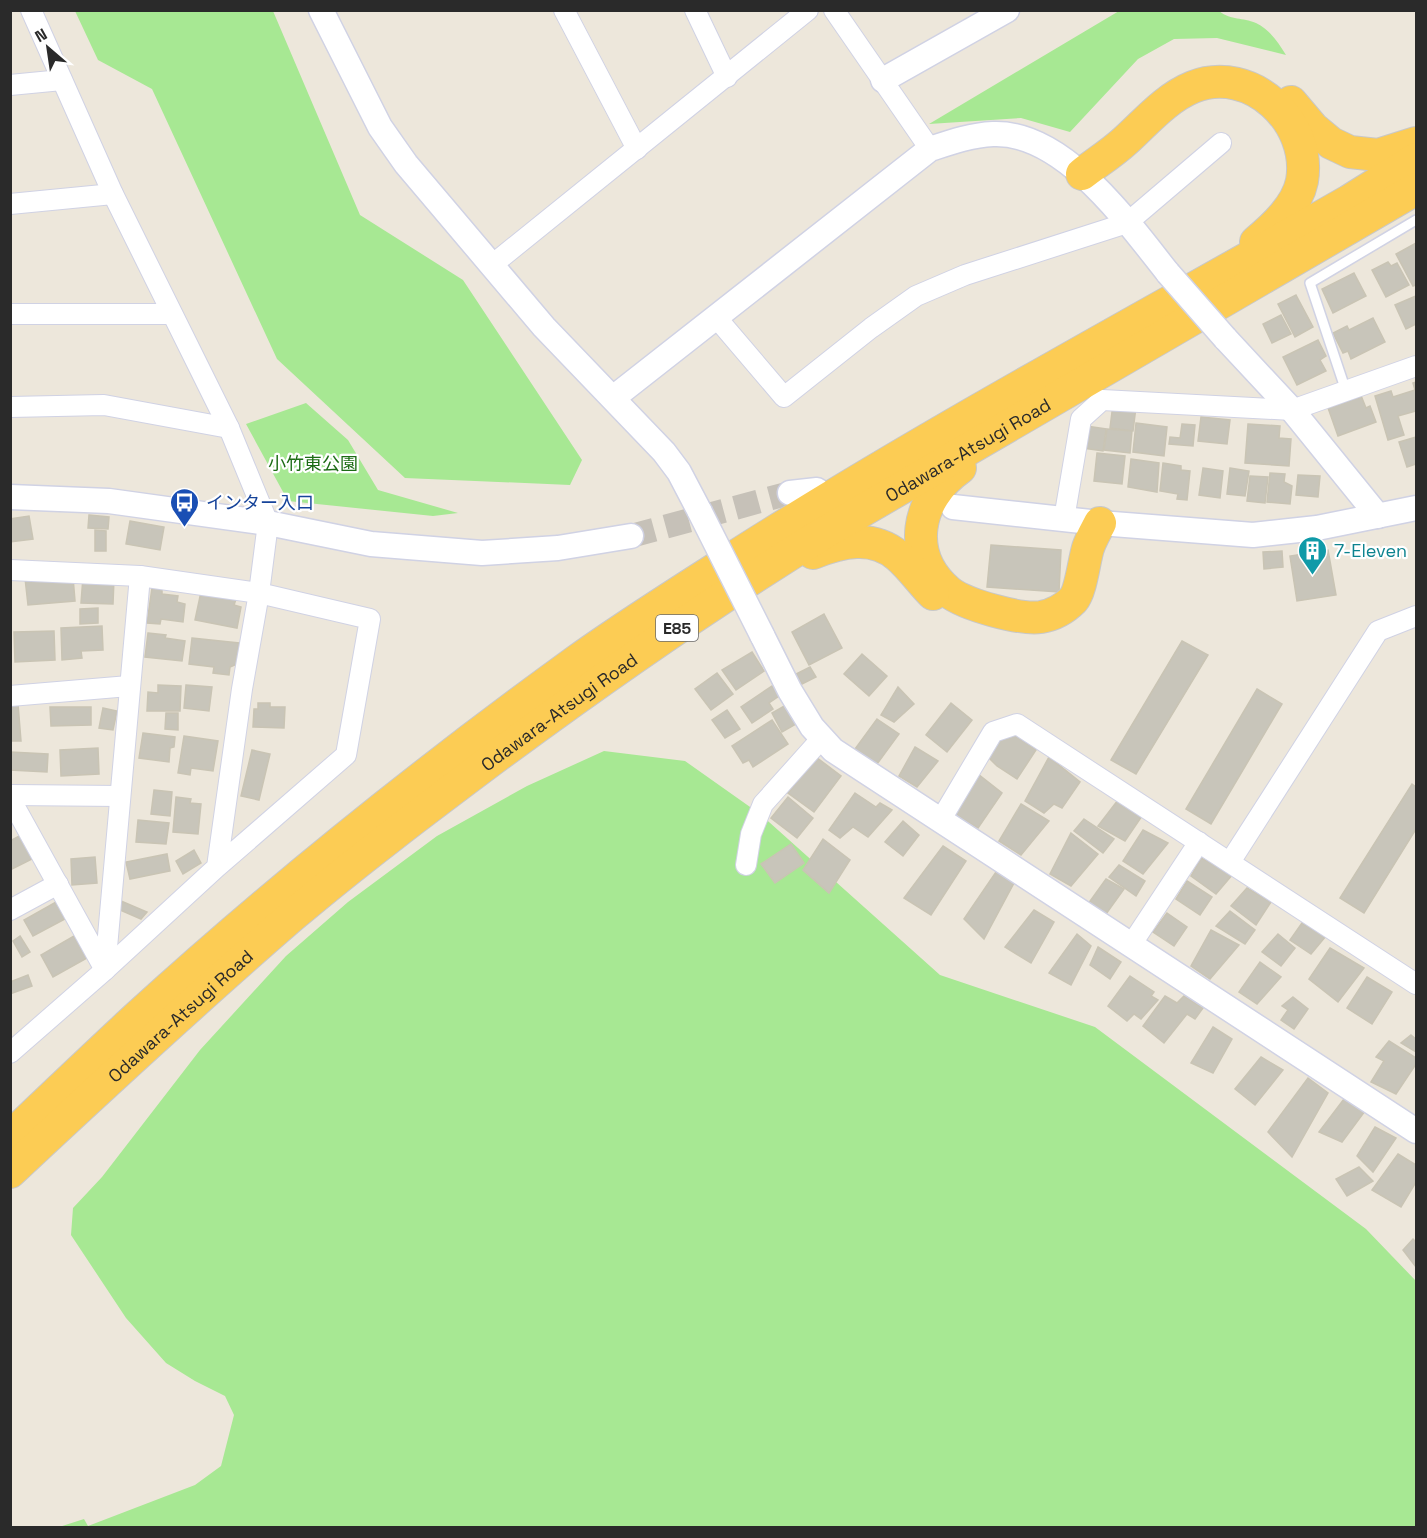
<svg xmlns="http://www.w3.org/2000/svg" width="1427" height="1538" font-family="'Space Grotesk','Noto Sans JP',sans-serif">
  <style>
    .green { fill: #a7e893 }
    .building { fill: #c8c5ba; stroke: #c9c4b4; stroke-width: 1.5 }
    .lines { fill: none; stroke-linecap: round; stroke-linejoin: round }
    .tertiary-tunnel { stroke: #c6c1b8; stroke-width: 24; stroke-dasharray: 24 12; stroke-linecap: butt }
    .service-casing { stroke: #d0d2e4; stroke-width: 12 }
    .minor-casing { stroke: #d0d2e4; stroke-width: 22 }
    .tertiary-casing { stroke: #d0d2e4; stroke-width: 27 }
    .trunk-casing { stroke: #c8c8c8; stroke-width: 34 }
    .service { stroke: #fff; stroke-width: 9 }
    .minor { stroke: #fff; stroke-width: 20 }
    .tertiary { stroke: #fff; stroke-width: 24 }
    .trunk { stroke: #fccc54; stroke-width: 32 }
    .tertiary-bridge-casing { stroke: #d0d2e4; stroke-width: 27; stroke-linecap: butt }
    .tertiary-bridge { stroke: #fff; stroke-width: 24 }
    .labels { text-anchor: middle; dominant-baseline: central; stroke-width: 4.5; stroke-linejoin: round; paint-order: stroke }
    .shield { fill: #fff; stroke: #6a6a6a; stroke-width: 1.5 }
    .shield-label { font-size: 16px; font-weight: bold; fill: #2a2a2a }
    .street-label { font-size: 18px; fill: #2a2a2a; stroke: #fff }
    .park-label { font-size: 18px; fill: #1d6c15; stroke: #fff }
    .transit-label { font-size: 18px; fill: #164399; stroke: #fff; text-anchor: start }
    .culture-label { font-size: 18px; fill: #0d838f; stroke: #fff; text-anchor: start }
  </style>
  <rect width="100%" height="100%" fill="#ede7db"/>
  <g class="green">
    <polygon points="75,11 273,11 360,215 463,280 582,460 570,485 405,478 277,359 152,89 98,60"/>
    <path d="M1119 11H1219C1232 21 1242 17 1256 23 1270 30 1278 42 1286 55L1217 38 1174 39 1138 59 1070 132 1021 118 929 124Z"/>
    <polygon points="306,403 348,440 378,490 458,513 433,516 288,501 246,424"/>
    <polygon points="604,751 685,761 760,814 940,975 1095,1027 1366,1229 1416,1281 1416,1527 56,1528 84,1519 88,1526 195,1485 221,1466 234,1415 225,1396 195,1381 166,1363 126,1318 71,1235 73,1208 102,1177 200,1050 286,956 348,902 437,836 527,786"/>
  </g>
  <g class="building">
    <polygon points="1416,243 1416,285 1413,286 1396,254"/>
    <polygon points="1388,262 1391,266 1397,263 1409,285 1386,297 1372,270"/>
    <polygon points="1354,273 1366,296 1333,313 1322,289"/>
    <polygon points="1296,295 1313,327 1295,337 1278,304"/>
    <polygon points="1416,296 1416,324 1406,329 1395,305"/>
    <polygon points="1281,315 1291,334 1272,343 1263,324"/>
    <polygon points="1373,318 1385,342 1351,359 1348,351 1343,353 1333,333 1347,326 1349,330"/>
    <polygon points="1318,340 1326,356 1320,360 1326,371 1297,385 1283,357"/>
    <polygon points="1416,382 1416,411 1398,416 1404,435 1388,440 1375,396 1391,391 1393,397 1415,390 1413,383"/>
    <polygon points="1360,393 1366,408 1370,406 1376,422 1338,436 1327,405"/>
    <polygon points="1113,404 1136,407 1133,431 1110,428"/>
    <polygon points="1201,417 1230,420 1227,444 1198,441"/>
    <polygon points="1136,423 1167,427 1164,456 1133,452"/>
    <polygon points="1182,424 1195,425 1193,446 1169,444 1170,437 1180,438"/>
    <polygon points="1248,424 1280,426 1279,438 1291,439 1289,466 1245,463"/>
    <polygon points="1086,426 1106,429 1103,451 1083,448"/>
    <polygon points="1107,429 1132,431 1130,453 1104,450"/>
    <polygon points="1416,437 1416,464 1407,467 1399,442"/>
    <polygon points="1097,453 1125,456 1122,484 1094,481"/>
    <polygon points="1131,459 1159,463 1157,492 1128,487"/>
    <polygon points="1163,463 1181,466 1181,470 1190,471 1187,500 1177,499 1178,494 1160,491"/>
    <polygon points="1203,468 1223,471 1220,498 1199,495"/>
    <polygon points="1230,468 1249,471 1245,496 1227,494"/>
    <polygon points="1270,473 1285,474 1284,482 1292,486 1290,504 1267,502"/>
    <polygon points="1298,475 1320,476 1318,497 1296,495"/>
    <polygon points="1250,476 1268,477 1265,503 1247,501"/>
    <polygon points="89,515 109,517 108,529 88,528"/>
    <polygon points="29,516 33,539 10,542 10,519"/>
    <polygon points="130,521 164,527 160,550 126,544"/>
    <polygon points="95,530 106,531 106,551 95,551"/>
    <polygon points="991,545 1061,550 1059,592 987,587"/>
    <polygon points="1328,550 1336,595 1297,601 1290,556"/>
    <polygon points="1282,551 1283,567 1264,569 1263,552"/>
    <polygon points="73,577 75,601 28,605 25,578"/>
    <polygon points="83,577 114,579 113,604 81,603"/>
    <polygon points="152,588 162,589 162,594 178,596 177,602 185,604 183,622 161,619 160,624 147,623"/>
    <polygon points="201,592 236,599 234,605 241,607 237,628 195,620"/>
    <polygon points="98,608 98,623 80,624 80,609"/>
    <polygon points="824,614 842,648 809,665 792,632"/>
    <polygon points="102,626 103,650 81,651 82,658 62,660 61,628"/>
    <polygon points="54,631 55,660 15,662 14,632"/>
    <polygon points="148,633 166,635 165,638 185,641 182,661 145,657"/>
    <polygon points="192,638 239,643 237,664 230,667 229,675 213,673 214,667 189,664"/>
    <polygon points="1182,641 1208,655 1136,774 1111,760"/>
    <polygon points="752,652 764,671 736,690 722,670"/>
    <polygon points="862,654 887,676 869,696 844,674"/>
    <polygon points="810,667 816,677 802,684 796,674"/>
    <polygon points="717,673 733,694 711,710 695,689"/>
    <polygon points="158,685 181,686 180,711 147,711 148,692 158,693"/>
    <polygon points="186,685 212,687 209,711 184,708"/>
    <polygon points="772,686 779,696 769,703 773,709 752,723 741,707"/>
    <polygon points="898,687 914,704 894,722 881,715"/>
    <polygon points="1257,689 1282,704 1211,824 1186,809"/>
    <polygon points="258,703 270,703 270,707 285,707 284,728 253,727 254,709 258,709"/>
    <polygon points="951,703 972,720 947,752 926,735"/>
    <polygon points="18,704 21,741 10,741 10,705"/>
    <polygon points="786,705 796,724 782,732 772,713"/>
    <polygon points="50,707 91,707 91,725 51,726"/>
    <polygon points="103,708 117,711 113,730 99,728"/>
    <polygon points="727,710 740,729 725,738 712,720"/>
    <polygon points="166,713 178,713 178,730 165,729"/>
    <polygon points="877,719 899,734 877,764 855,749"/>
    <polygon points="772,720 788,744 753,767 749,760 743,763 732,746"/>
    <polygon points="1008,727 1036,750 1017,779 997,766 987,756"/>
    <polygon points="143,733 175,737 174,747 170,748 169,762 139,758"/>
    <polygon points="184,736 218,741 213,771 191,768 190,775 178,773"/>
    <polygon points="915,747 938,761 917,787 899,776"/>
    <polygon points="98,748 99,774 61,776 60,750"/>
    <polygon points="252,750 270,754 259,800 241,796"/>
    <polygon points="10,752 48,754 47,772 10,770"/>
    <polygon points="816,757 841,776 814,812 788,793"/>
    <polygon points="1049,757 1080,782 1062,808 1054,804 1044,813 1025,801"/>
    <polygon points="978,774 1002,793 978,828 954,814"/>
    <polygon points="1412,784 1416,787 1416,829 1364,913 1340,898"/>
    <polygon points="154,790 172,792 170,816 151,814"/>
    <polygon points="855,793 876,807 880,803 892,810 868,837 853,827 840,838 829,830"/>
    <polygon points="176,797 191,799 190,803 201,804 198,834 173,832"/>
    <polygon points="788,797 813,818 797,838 771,818"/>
    <polygon points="1118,800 1142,816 1125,841 1098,826"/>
    <polygon points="1021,804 1049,821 1021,855 999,841"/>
    <polygon points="1084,819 1114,839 1103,853 1074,831"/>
    <polygon points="138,820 169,823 166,844 136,842"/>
    <polygon points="903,821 919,835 903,856 885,842"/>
    <polygon points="1143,830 1168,843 1143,874 1123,861"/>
    <polygon points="25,833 38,856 10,870 10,841"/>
    <polygon points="1071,833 1098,854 1071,886 1050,874"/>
    <polygon points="823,839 850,860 829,893 803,870"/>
    <polygon points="791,844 804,863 775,883 761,864"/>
    <polygon points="943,846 966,861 931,915 904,898"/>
    <polygon points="194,850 201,863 183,874 176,861"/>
    <polygon points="167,854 170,871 130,879 126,862"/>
    <polygon points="95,857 97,883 72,885 71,859"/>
    <polygon points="1201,858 1233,874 1216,894 1191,876"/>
    <polygon points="1119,865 1145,881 1136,896 1109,877"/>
    <polygon points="996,872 1014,883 984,939 964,919"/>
    <polygon points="1106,879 1124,889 1106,914 1088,904"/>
    <polygon points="1187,881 1212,897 1200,915 1176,899"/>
    <polygon points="1247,888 1271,902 1256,925 1231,906"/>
    <polygon points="121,901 147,912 141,919 118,909"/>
    <polygon points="56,902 65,919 33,936 24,920"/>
    <polygon points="1034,910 1054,922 1031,963 1005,947"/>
    <polygon points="1230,911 1255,930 1245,944 1216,926"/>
    <polygon points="1167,913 1187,927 1174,946 1153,932"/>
    <polygon points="1302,923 1326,936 1311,954 1290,940"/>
    <polygon points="1211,930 1239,945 1210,979 1191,966"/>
    <polygon points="1077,934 1091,946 1071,985 1049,973"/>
    <polygon points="1278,934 1295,948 1281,966 1262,952"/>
    <polygon points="20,936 30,952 22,957 13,941"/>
    <polygon points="74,936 87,958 53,977 41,955"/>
    <polygon points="1098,947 1121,962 1110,979 1090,965"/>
    <polygon points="1330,948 1364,968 1338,1002 1309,979"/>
    <polygon points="1260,962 1281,977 1257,1004 1239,992"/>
    <polygon points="28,975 32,986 10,994 10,982"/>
    <polygon points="1130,976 1154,992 1151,996 1158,1000 1141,1019 1134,1014 1127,1021 1108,1006"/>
    <polygon points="1367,977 1392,992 1372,1024 1347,1008"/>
    <polygon points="1165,996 1177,1003 1184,996 1203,1008 1195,1019 1187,1014 1164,1043 1143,1026"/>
    <polygon points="1293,997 1308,1009 1294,1029 1281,1020 1288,1010 1282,1006"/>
    <polygon points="1213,1027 1232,1039 1213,1073 1191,1063"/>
    <polygon points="1411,1035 1416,1039 1416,1052 1401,1043"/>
    <polygon points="1389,1041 1416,1058 1416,1064 1396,1094 1371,1082 1384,1061 1376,1057"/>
    <polygon points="1261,1057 1283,1070 1255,1105 1235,1089"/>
    <polygon points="1308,1078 1328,1093 1292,1157 1268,1132"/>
    <polygon points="1344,1099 1365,1111 1342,1142 1319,1132"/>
    <polygon points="1375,1127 1396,1138 1373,1172 1357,1156"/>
    <polygon points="1398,1154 1416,1165 1416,1182 1401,1207 1372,1190"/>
    <polygon points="1359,1167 1373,1181 1347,1196 1336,1179"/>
    <polygon points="1413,1239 1416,1242 1416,1267 1403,1250"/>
  </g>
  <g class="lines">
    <polyline class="tertiary-tunnel" points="631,536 790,493"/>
    <defs>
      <polyline id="service" points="1346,391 1310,283 1416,220"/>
      <g id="minor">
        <polyline points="564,10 637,149"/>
        <polyline points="695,10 727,77"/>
        <polyline points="834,10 930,149"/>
        <polyline points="10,85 62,80"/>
        <polyline points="10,204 113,194"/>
        <polyline points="492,265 808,10"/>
        <polyline points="10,314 172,314"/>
        <polyline points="715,316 784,397 871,328 916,296 965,275 1127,223 1221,143"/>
        <polyline points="10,407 104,405 229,428"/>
        <polyline points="1064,519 1081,419 1102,400 1292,410 1416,366"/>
        <polyline points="10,570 140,576 259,593 268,523 229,428 113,194 31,10"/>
        <polyline points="10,696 129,686"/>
        <polyline points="10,795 120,796"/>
        <polyline points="10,798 105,970 217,867 346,755 370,619 259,593 242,689 217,867"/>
        <polyline points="940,821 993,732 1017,724 1416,984"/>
        <polyline points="1230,862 1378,631 1416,616"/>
        <polyline points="746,865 751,834 763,804 822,738"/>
        <polyline points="10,910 58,884"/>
        <polyline points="1131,945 1199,842"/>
        <polyline points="10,1053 105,970 140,576"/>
      </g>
      <g id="tertiary">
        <polyline points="321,10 380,127 406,164 544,327 664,452 679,472 700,512"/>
        <polyline points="883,80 1007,10"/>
        <polyline points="1225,338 1292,410 1378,516"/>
        <path d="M613 398 930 149C951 142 971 135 993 134 1064 131 1128 223 1168 273"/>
        <polyline points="790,493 817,490"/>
        <polyline points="10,497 109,501 268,523 371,544 482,553 558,548 631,536"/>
        <polyline points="953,507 1100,523 1253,535 1317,528 1416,508"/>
        <polyline points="762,635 790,691 812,727 833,750 1416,1131"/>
      </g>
      <g id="trunk">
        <polyline points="1291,102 1313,128 1331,143 1350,152 1378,155 1416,143"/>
        <path d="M1082 174C1096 163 1112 153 1125 141 1146 122 1166 98 1193 87 1251 64 1312 122 1302 181 1297 206 1274 227 1256 242"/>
        <path d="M960 468C916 499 905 555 949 592 966 605 1020 620 1041 617 1053 615 1064 609 1073 600 1081 591 1084 561 1088 548 1091 539 1096 531 1100 523"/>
        <path d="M813 553C841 542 872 534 898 556 911 567 921 582 933 594"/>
        <path d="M10 1137C52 1097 94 1057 136 1018 276 890 425 771 578 660 634 620 692 584 750 547 945 424 1149 315 1349 201L1416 159"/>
        <path id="s1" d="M10 1172C103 1085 196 999 292 916 357 861 425 810 493 759 601 679 710 603 824 533L1416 189"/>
      </g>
    </defs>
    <use href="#service" class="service-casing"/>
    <use href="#minor" class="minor-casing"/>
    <use href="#tertiary" class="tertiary-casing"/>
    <use href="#trunk" class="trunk-casing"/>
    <use href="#service" class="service"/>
    <use href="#minor" class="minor"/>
    <use href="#tertiary" class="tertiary"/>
    <use href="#trunk" class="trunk"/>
    <defs>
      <g id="tertiary-bridge">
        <polyline points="1168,273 1225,338"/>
        <polyline points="700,512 762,635"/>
      </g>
    </defs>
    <use href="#tertiary-bridge" class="tertiary-bridge-casing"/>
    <use href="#tertiary-bridge" class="tertiary-bridge"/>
  </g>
  <defs>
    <symbol id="bus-pin" viewBox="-11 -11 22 30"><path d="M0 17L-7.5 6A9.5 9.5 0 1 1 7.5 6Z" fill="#1a4fb4" stroke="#fff"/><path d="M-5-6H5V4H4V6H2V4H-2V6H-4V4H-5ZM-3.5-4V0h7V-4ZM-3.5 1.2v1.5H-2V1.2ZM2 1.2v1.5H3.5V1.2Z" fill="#fff"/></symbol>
    <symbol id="building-pin" viewBox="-11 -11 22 30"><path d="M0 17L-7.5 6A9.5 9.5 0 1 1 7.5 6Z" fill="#0f9aa8" stroke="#fff"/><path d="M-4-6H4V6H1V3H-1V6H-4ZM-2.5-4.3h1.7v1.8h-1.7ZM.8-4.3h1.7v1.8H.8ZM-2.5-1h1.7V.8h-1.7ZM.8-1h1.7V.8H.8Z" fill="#fff"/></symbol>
  </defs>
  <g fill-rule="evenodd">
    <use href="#bus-pin" x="168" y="486" width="33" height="45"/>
    <use href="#building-pin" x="1296" y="534" width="33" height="45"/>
  </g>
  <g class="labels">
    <rect class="shield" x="656" y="615" width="42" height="26" rx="4.5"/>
    <g class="shield-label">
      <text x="677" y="628">E85</text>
    </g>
    <g class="street-label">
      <text stroke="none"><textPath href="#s1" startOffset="1203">Odawara-Atsugi Road</textPath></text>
      <text stroke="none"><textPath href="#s1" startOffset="717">Odawara-Atsugi Road</textPath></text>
      <text stroke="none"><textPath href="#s1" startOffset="231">Odawara-Atsugi Road</textPath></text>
    </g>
    <g class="park-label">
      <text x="313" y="463">小竹東公園</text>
    </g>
    <g class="transit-label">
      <text x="206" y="502">インター入口</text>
    </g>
    <g class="culture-label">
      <text x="1334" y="550">7-Eleven</text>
    </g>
  </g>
  <rect width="1427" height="1538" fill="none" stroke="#2a2a2a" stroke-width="24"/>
  <g transform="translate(48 48) rotate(331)" stroke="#ffffff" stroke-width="4.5" paint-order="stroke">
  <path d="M0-4.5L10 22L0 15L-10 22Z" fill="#2a2a2a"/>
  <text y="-9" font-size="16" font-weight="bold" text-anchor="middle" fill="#2a2a2a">N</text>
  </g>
</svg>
